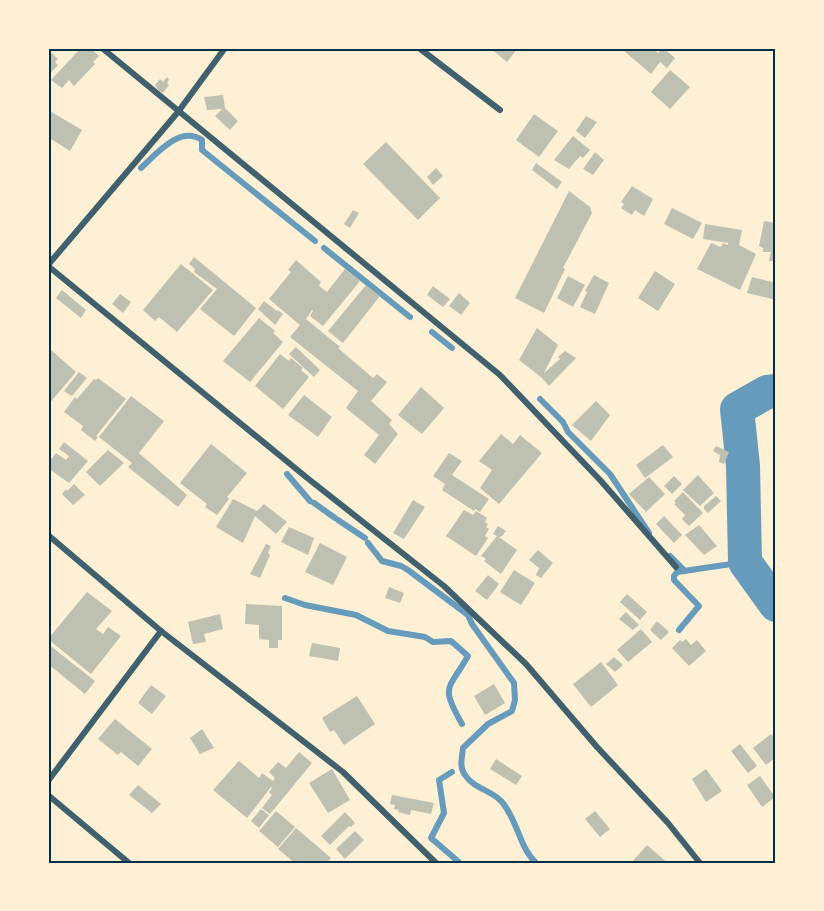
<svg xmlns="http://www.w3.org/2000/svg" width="824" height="911" font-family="'Exo 2',sans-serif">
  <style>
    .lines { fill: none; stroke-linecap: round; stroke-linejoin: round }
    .stream { stroke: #669bbc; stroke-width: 6 }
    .river { stroke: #669bbc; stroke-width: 34 }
    .building { fill: #bec0b2 }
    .minor { stroke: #3f606c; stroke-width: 6 }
    .neatline { fill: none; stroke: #003049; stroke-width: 2 }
  </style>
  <rect width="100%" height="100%" fill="#fdf0d5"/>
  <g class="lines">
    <g class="stream">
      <path d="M141 168C156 154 180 125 202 140V150L315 241"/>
      <polyline points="324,248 410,317"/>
      <polyline points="432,332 452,348"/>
      <polyline points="540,399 563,422 568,432 610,474 649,533"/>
      <polyline points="287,474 310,501"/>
      <polyline points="314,503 335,518"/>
      <polyline points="338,520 365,538"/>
      <path d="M368 543 382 561 401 566 408 570 468 615 472 624 514 683 515 700 512 711 488 724 463 748C462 758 459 767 465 775 474 789 492 790 502 802 518 821 519 847 536 863"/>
      <polyline points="670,556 685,571"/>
      <path d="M285 598 305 605 356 615 388 631 425 637 433 642 451 641 468 656C448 691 440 685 462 724"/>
      <polyline points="679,630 699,606 674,580 674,576 677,572 745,562"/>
      <polyline points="452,772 439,780 444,813 431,838 460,863"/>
    </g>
    <polyline class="river" points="776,391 767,392 737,409 743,466 745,562 776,605"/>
  </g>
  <g class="building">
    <polygon points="81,48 90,48 99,56 93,62 95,64 74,86 69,80 62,88 51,80"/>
    <polygon points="490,48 518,48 507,62"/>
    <polygon points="627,48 652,48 658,53 663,48 675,58 667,68 660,62 651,74 624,51"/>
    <polygon points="48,49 58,59 55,62 58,65 48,76"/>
    <polygon points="670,70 690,87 670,109 651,92"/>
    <polygon points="167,77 169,80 167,83 169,85 163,93 158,90 155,85 160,79 163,82"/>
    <polygon points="223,95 225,108 238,121 230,130 215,116 222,109 207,110 204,97"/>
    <polygon points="48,110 82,130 70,151 48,137"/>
    <polygon points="534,114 558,131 539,157 516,140"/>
    <polygon points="586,116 597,122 585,138 576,131"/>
    <polygon points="573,136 590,150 583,158 580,156 569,169 554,160"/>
    <polygon points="386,142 440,198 418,220 363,164"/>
    <polygon points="595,152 604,160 593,175 583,169"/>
    <polygon points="536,163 562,182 557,189 532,170"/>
    <polygon points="436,168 443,176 433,185 427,177"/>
    <polygon points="632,186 653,199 644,216 635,210 632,215 621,208 624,204 621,202"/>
    <polygon points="569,191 590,207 592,213 563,268 565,269 544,313 515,298"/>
    <polygon points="672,208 702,223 693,239 664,224"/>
    <polygon points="353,210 359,213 350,228 344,224"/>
    <polygon points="764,221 776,223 776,261 769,261 771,252 763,252 763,248 759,246"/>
    <polygon points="705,224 742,230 739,245 756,254 740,290 697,269 711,243 721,247 723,243 728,245 728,243 703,239"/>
    <polygon points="194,257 256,308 234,336 200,309 217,289 194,272 195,269 189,264"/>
    <polygon points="296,260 321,282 319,286 327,292 345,269 360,281 323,326 310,316 313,311 312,310 306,319 340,347 338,348 373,378 377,374 387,382 371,401 392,420 389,424 398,434 375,464 364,455 379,435 346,408 358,391 290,337 300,325 269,299 291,272 288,270"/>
    <polygon points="181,264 213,290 177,332 159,317 155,321 143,310"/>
    <polygon points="655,271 675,284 658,311 638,298"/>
    <polygon points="594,275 609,283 595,314 580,307 587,292 585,291"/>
    <polygon points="568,276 585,285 573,307 557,298"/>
    <polygon points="752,277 776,283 776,300 747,293"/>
    <polygon points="366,285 380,296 343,343 328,331"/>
    <polygon points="433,286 450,299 443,307 427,295"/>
    <polygon points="62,290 86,310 81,318 56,298"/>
    <polygon points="459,293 470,303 461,315 449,306"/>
    <polygon points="120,294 131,302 123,313 112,304"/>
    <polygon points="264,301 277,311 278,310 283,314 275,325 258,309"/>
    <polygon points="259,318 275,331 273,333 283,342 250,382 223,361"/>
    <polygon points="537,328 558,345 544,373 560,359 558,357 565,351 576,358 549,386 541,377 519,360"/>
    <polygon points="296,347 320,370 314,377 289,354"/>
    <polygon points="51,350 76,372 48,405 48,353"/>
    <polygon points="280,354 289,361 291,358 303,368 301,370 309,377 283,409 255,386"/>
    <polygon points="79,372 87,378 72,396 64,391"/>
    <polygon points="98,378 126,399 96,436 98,437 95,441 81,430 83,426 64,412 75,397 77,399 94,379 96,380"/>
    <polygon points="421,387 444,408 422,434 398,415"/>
    <polygon points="304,395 332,417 318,437 288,415"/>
    <polygon points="131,396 164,421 139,453 187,495 178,507 128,467 132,463 99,437"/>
    <polygon points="596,401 610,415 591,441 572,425"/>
    <polygon points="501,434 513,444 520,435 542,453 499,504 480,488 492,470 479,461"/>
    <polygon points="64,442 88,461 69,483 48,468 48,463 56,453 66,460 69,456 59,449"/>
    <polygon points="211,444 247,473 227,497 229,499 217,515 205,507 207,504 180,483"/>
    <polygon points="663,445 673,457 645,478 636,465"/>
    <polygon points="716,446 729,452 724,464 719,462 720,455 713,451"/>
    <polygon points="108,450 124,463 100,486 86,472"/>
    <polygon points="449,453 462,461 452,475 489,499 480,512 475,509 474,511 442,490 445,484 433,476"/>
    <polygon points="698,475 714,493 700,506 683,490"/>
    <polygon points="674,476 682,484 672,494 664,486"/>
    <polygon points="649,477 665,494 646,512 629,494"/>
    <polygon points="74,484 85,495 73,505 62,494 66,489 67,491"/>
    <polygon points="683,492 703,513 689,526 682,519 685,515 674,504 676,503 674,501"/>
    <polygon points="716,496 721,501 708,513 704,509 704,506"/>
    <polygon points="233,499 257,511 264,504 287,522 276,534 255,516 243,543 216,527"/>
    <polygon points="413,500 425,507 404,539 393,533"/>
    <polygon points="464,510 473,515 476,511 487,518 485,522 488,524 486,527 489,529 485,536 488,538 476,556 446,536"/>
    <polygon points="664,516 682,535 674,543 656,524"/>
    <polygon points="699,525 717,546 704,555 685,535"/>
    <polygon points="498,526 506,531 502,536 499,537 517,550 501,574 484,561 486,559 481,556 497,536 493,534"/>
    <polygon points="289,527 314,538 308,555 281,542"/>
    <polygon points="320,543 347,557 333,585 305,572"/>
    <polygon points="266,544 271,546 268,553 270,555 260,578 250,574"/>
    <polygon points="538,550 553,563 541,578 536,575 539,568 529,560"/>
    <polygon points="514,570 535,583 521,605 500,592"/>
    <polygon points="488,575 499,584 487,600 475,591"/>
    <polygon points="389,587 404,593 400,603 385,598"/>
    <polygon points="87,592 112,611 96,629 103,634 108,627 121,636 91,674 48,639"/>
    <polygon points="627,594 647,612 640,620 620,602"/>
    <polygon points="246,604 282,606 282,640 278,640 278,648 269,648 269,640 259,639 259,625 245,624"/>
    <polygon points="626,612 639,625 633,630 619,619"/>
    <polygon points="220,614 223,629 204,634 206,642 193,644 188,622"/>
    <polygon points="657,621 669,632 661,640 650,630"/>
    <polygon points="641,629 652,642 628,662 617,650"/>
    <polygon points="686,639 691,645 697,640 706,651 689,666 672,648 680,640 682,642"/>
    <polygon points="312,643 340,648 338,661 309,656"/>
    <polygon points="48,644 95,681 85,694 48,664"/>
    <polygon points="614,657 623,665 615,672 606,664"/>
    <polygon points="601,662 618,685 591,707 573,684"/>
    <polygon points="494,684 505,703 485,715 474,696"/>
    <polygon points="151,685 166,696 152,714 138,703"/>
    <polygon points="357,696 375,724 344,745 334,730 330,732 322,718"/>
    <polygon points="115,719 152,749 138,766 121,752 118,755 98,739"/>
    <polygon points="202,729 214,748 200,754 190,738"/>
    <polygon points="771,734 776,740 776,757 766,765 753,748"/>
    <polygon points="740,744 757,766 748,773 731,751"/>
    <polygon points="299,752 312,763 270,814 262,808 272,795 269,792 272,788 271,787 247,818 213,790 239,761 259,778 262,773 273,781 275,778 269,772 278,762 286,768"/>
    <polygon points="496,759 522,776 516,785 490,769"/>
    <polygon points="332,769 350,800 328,813 309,783"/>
    <polygon points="706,769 722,791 706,802 692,779"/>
    <polygon points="760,776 775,797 762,807 747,785"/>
    <polygon points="138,785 161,804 152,813 129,795"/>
    <polygon points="392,795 434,803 431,814 411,810 410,815 398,812 399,810 394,809 395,805 390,804"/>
    <polygon points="261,809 269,815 259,828 251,821"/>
    <polygon points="276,811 295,827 278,847 259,831"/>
    <polygon points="595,811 610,829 600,837 585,819"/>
    <polygon points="345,812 355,823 351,827 349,826 330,845 321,836"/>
    <polygon points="296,828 331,858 327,863 295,863 278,849"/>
    <polygon points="355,831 364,840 345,859 336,849"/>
    <polygon points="647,845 668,863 631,863"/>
  </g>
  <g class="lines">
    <g class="minor">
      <polyline points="102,48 500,375 601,481 676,567"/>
      <polyline points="419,48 500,110"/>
      <polyline points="48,265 178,112 225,48"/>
      <polyline points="48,266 306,477 444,586 526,664 597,747 668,823 700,863"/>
      <polyline points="48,535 161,631 343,772 436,863"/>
      <polyline points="48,781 161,631"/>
      <polyline points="48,795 129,863"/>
    </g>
  </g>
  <rect width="824" height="911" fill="none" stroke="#fdf0d5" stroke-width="99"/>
  <rect x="50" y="50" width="724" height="812" class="neatline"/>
</svg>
